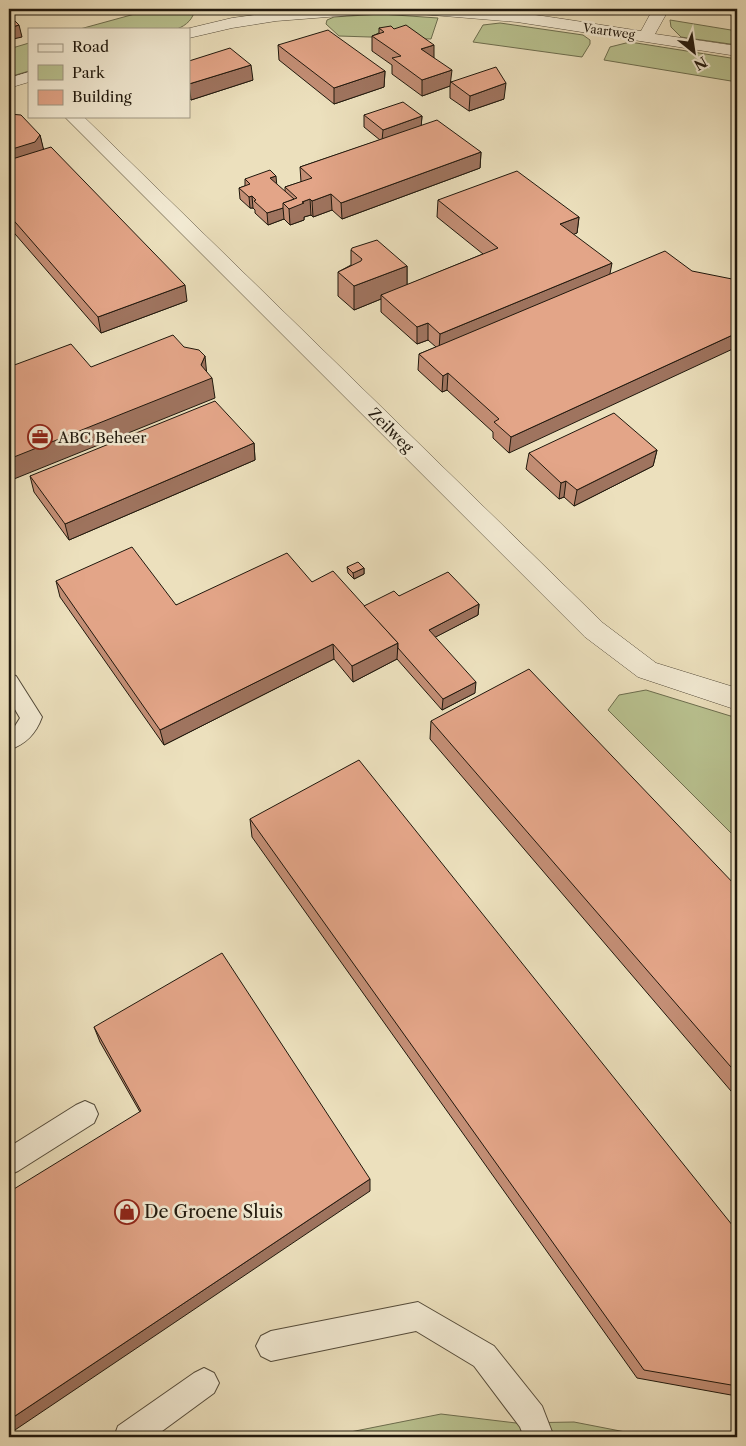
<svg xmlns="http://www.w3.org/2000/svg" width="746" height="1446" font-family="'Libre Caslon Text',serif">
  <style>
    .green { fill: #b9c290; stroke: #6c6d4e }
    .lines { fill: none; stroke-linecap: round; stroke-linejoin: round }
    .lane-casing { stroke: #534a39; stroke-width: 2 }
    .street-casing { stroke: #534a39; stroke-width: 1 }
    .lane { fill: #f3ebd4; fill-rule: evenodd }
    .street { fill: #f3ebd4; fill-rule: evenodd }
    .wall { fill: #c38e75; stroke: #20180d }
    .shaded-wall { fill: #9f745f; stroke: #20180d }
    .building { fill: #e3a588; stroke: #20180d }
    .labels { text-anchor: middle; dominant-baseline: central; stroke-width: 5; stroke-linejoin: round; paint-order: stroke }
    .far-street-label { font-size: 12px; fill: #20180d; stroke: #f3ebd4 }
    .street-label { font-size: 15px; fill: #20180d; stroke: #f3ebd4 }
    .poi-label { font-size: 15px; fill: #20180d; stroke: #f3ebd4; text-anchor: start }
    .near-poi-label { font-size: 18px; fill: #20180d; stroke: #f3ebd4; text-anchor: start }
  </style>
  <rect width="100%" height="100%" fill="#ece0bd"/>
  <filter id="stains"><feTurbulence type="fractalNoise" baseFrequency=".004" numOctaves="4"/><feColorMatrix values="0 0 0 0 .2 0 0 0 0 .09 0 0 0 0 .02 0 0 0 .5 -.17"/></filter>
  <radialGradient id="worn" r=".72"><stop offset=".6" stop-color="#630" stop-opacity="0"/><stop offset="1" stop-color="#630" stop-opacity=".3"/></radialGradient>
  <g class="green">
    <path d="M153 9H195C193 19 187 25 177 29H80Z"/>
    <polygon points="381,14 438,18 431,39 339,36 326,24 327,20 334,17"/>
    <polygon points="670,20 737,31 737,45 681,37 671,27"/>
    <polygon points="500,23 583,35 590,40 590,44 582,57 473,42 483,25"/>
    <polygon points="630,42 737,59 737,82 604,60 610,47"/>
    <polygon points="29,43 29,71 9,77 9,49"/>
    <polygon points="646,690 737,718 737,839 608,710 619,695"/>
    <polygon points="441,1414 516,1423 574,1422 651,1437 325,1437"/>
  </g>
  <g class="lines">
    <defs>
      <g id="lane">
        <path d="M9 674 16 676 42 717C36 734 26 744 9 750V731L15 726 20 718 9 699Z"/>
        <polygon points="85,1101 94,1105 98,1114 94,1123 18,1171 9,1175 9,1147 76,1105"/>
        <polygon points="418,1302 494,1346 542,1406 554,1437 524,1437 520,1427 474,1366 416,1331 271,1361 261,1356 256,1346 261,1336 271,1331"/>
        <polygon points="204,1368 214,1373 219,1383 214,1393 154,1437 114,1437 118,1426 194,1373"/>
      </g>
      <g id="street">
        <polygon points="301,9 374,9 372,12 366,14 276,21 232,28 189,38 189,29 186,29 232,18"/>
        <path d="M412 9C489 4 565 20 641 31L653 9H669L655 34 737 46V56L517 22 420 14 414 12Z"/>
        <polygon points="29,72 29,82 9,88 9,78"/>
        <polygon points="64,116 83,116 603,623 656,663 737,688 737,710 638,677 585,637"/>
      </g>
    </defs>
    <use href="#lane" class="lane-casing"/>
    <use href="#street" class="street-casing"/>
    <use href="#lane" class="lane"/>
    <use href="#street" class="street"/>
  </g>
  <g class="wall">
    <polygon points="719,9 737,9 737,18"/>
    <polygon points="379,28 434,58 451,82 504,99 469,111 450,98 450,86 422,96 392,74 392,65 372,51 372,36 379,33"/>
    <polygon points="278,45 385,71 384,87 334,104 279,60"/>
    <polygon points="189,61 253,80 191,100 189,98"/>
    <polygon points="9,114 40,135 43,149 187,301 101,333 9,227"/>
    <polygon points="364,115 422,116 421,126 481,152 480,168 342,219 332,210 313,217 311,215 304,217 304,220 290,225 284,219 268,225 255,213 255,210 253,208 250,208 240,199 239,188 245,186 245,179 276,184 285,192 285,187 301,182 300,167 380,140 364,127"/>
    <polygon points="438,200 579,217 577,233 573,234 509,453 493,438 493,432 447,390 442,392 418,370 419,354 436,347 428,340 417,344 381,312 381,299 354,310 338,296 338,272 351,265 351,250 407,266 407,285 483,254 437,217"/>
    <polygon points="254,443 255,460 69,540 34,492 30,476"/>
    <polygon points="657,450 653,466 574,506 564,497 559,499 526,469 529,453"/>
    <polygon points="347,567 364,568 364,574 354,579 348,573"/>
    <polygon points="56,581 176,605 312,582 364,606 399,596 479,604 478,615 435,637 475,693 442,710 397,659 353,682 334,659 164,745 60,597"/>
    <polygon points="431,721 737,887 737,1098 430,739"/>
    <polygon points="250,819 737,1231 737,1390 731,1395 637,1378 252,837"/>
    <polygon points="94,1027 370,1191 140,1112 100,1042"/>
  </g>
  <g class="shaded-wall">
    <polygon points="19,25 22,37 9,40 9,28"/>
    <polygon points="434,45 434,60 421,49"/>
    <polygon points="251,65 253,80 191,100 189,84"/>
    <polygon points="452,70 450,86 422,96 422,80"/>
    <polygon points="385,71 384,87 334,104 334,88"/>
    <polygon points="506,83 504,99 469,111 470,96"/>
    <polygon points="422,116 421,128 382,141 383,130"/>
    <polygon points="40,135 44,151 9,167 9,150"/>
    <polygon points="481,152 480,168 342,219 341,203"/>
    <polygon points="276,176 277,187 270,178"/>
    <polygon points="331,194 332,210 313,217 312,201"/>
    <polygon points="252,196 253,208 250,208 249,197"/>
    <polygon points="310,199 311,215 304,217 304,220 290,225 289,209 302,202"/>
    <polygon points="283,208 284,219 268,225 267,213"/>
    <polygon points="579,217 577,233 558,241 560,224"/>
    <polygon points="612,263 609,279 439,350 440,334"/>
    <polygon points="407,266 407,289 381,295 381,299 354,310 354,286"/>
    <polygon points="185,285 187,301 101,333 98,317"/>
    <polygon points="428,323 428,340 417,344 417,327"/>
    <polygon points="737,333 737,347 509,453 511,437"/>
    <polygon points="205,356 207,376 212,378 215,398 9,481 9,459 201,365"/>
    <polygon points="448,373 447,390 442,392 443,376"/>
    <polygon points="254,443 255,460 69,540 65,524"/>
    <polygon points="657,450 653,466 574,506 577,490"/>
    <polygon points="566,481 564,497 559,499 561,483"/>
    <polygon points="364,568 364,574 354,579 353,573"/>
    <polygon points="479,604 478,615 428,641 429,630"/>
    <polygon points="398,643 397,659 353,682 352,666"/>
    <polygon points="333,644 334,659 164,745 160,730"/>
    <polygon points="476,682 475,693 442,710 443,699"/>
    <polygon points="370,1179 370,1191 9,1434 9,1420"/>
  </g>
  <g class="building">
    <polygon points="9,15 19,25 9,28"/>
    <polygon points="406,25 434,45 421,49 452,70 422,80 392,58 401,56 372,36 384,32 379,28 391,26 394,29"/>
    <polygon points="328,30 385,71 334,88 278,45"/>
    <polygon points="230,48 251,65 189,84 189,61"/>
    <polygon points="496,67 506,83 470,96 451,82"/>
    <polygon points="403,102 422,116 383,130 364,115"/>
    <polygon points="9,114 21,115 40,135 35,142 9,150"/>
    <polygon points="437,120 481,152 341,203 331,194 312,201 310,199 302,202 304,203 289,209 283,203 297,198 285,187 312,178 300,167"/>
    <polygon points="51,147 185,285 98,317 9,215 9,160"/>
    <polygon points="270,170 276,176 270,178 294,199 283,203 283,208 267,213 254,201 256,200 252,196 249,197 239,188 250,184 245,179"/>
    <polygon points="517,171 579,217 560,224 612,263 440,334 428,323 417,327 381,295 498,248 438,200"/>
    <polygon points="377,240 407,266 354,286 338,272 361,261 362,259 351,250 352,248"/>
    <polygon points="665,251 692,271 737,280 737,333 511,437 494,422 499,419 448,373 443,376 419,354"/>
    <polygon points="173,335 184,347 199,350 205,356 201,365 212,378 9,459 9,367 71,344 91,367"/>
    <polygon points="215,401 254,443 65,524 30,476"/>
    <polygon points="614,413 657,450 577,490 566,481 561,483 529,453"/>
    <polygon points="132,547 176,605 287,553 312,582 333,571 398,643 352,666 333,644 160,730 56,581"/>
    <polygon points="358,562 364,568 353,573 347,567"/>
    <polygon points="448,572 479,604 429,630 476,682 443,699 398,648 398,643 364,606 394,591 399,596"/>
    <polygon points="529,669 737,887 737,1074 431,721"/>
    <polygon points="359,760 737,1231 737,1386 644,1370 250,819"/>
    <polygon points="222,953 370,1179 9,1420 9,1192 141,1111 94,1027"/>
  </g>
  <defs>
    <symbol id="office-ring" viewBox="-11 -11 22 22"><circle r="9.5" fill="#f3ebd4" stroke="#8f2418" stroke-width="1.5"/><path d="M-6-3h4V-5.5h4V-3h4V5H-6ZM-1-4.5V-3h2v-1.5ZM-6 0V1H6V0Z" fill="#8f2418"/></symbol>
    <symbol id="shop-ring" viewBox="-11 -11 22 22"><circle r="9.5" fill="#f3ebd4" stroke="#8f2418" stroke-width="1.5"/><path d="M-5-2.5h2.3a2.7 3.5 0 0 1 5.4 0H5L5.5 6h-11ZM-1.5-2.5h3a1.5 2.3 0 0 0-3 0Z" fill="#8f2418"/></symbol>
  </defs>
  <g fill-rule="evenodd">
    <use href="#office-ring" x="26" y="423" width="28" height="28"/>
    <use href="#shop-ring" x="113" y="1198" width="28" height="28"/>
  </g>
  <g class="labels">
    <g class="far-street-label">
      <text transform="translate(609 31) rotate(8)">Vaartweg</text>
    </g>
    <g class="street-label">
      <text transform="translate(391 430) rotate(45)">Zeilweg</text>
    </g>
    <g class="poi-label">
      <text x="58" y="437">ABC Beheer</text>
    </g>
    <g class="near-poi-label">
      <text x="144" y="1212">De Groene Sluis</text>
    </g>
  </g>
  <rect width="746" height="1446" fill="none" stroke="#ece0bd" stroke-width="30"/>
  <rect x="10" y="10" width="726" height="1426" fill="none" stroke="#20180d" stroke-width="2.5"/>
  <rect x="15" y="15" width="716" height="1416" fill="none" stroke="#20180d"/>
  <rect x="28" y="28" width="162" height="90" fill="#f3ebd4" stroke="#9f9784"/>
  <rect x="38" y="44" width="25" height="8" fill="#f3ebd4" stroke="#9f9784"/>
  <text x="72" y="52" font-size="15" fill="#20180d">Road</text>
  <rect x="38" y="65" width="25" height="15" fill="#b9c290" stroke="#9f9784"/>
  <text x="72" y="78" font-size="15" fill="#20180d">Park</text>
  <rect x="38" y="90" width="25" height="15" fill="#e3a588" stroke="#9f9784"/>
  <text x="72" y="102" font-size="15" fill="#20180d">Building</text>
  <g transform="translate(694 52) rotate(150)" stroke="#f3ebd4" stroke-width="4" paint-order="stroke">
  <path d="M0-4L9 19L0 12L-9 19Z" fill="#20180d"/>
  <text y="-8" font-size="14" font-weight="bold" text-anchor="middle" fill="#20180d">N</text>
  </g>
  <rect width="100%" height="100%" filter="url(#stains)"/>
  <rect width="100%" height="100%" fill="url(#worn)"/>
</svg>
